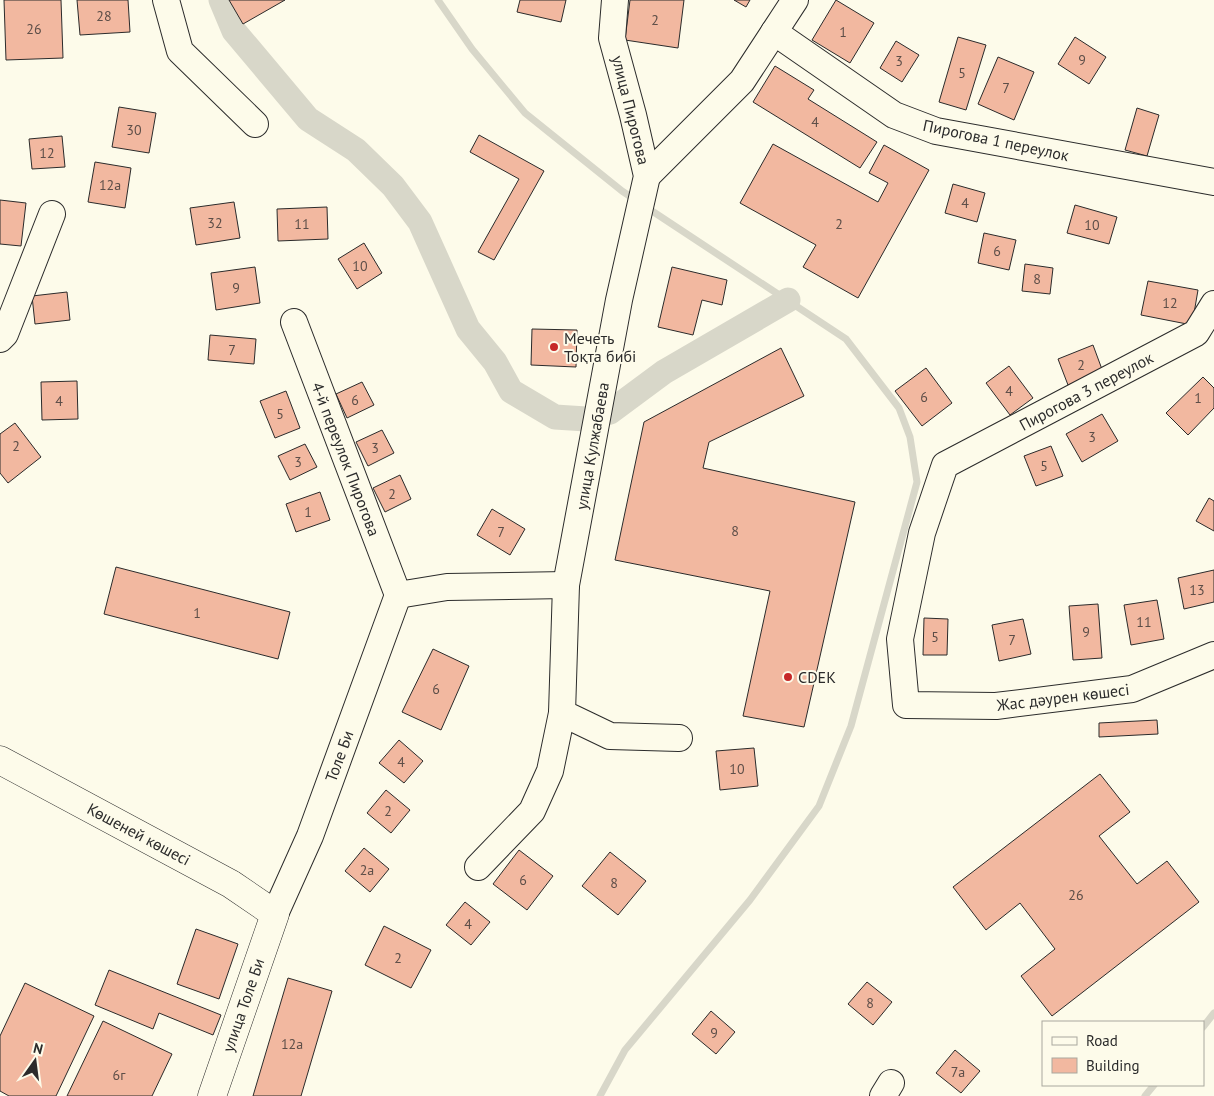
<svg xmlns="http://www.w3.org/2000/svg" width="1214" height="1096" font-family="'PT Sans',sans-serif">
  <style>
    .lines { fill: none; stroke-linecap: round; stroke-linejoin: round }
    .stream { stroke: #d8d7c9; stroke-width: 7 }
    .canal { stroke: #d8d7c9; stroke-width: 25 }
    .building { fill: #f2b8a0; stroke: #2b2b2b }
    .minor-casing { stroke: #2b2b2b; stroke-width: 28 }
    .major-casing { stroke: #2b2b2b; stroke-width: 29 }
    .minor { stroke: #fdfbea; stroke-width: 26 }
    .major { stroke: #fdfbea; stroke-width: 28 }
    .poi-dot { fill: #c62828; stroke: #fdfbea; stroke-width: 2 }
    .labels { text-anchor: middle; dominant-baseline: central; stroke-width: 4; stroke-linejoin: round; paint-order: stroke }
    .number-label { font-size: 14px; fill: #5d4e48 }
    .street-label { font-size: 16px; fill: #2b2b2b; stroke: #fdfbea }
    .poi-label { font-size: 16px; fill: #2b2b2b; stroke: #fdfbea; text-anchor: start }
  </style>
  <rect width="100%" height="100%" fill="#fdfbea"/>
  <g class="lines">
    <g class="stream">
      <polyline points="438,0 472,49 525,113 622,191 637,201"/>
      <polyline points="1203,1027 1214,1013"/>
      <polyline points="600,1096 625,1050 750,900 819,806 851,726 917,482 910,437 899,408 846,339 646,207"/>
      <polyline points="1145,1096 1154,1085"/>
    </g>
    <polyline class="canal" points="221,0 234,31 308,119 356,150 393,186 420,222 468,329 495,362 511,391 555,417 586,419 610,412 664,372 788,300"/>
  </g>
  <g class="building">
    <polygon points="4,0 61,0 63,58 6,60"/>
    <polygon points="77,0 128,0 130,32 80,35"/>
    <polygon points="229,0 285,0 243,24"/>
    <polygon points="520,0 566,0 561,22 517,12"/>
    <polygon points="630,0 684,0 678,48 625,40"/>
    <polygon points="734,0 750,0 746,7"/>
    <polygon points="836,0 874,23 850,63 812,40"/>
    <polygon points="958,37 986,45 966,110 939,102"/>
    <polygon points="1075,37 1106,57 1089,84 1058,64"/>
    <polygon points="896,41 919,55 902,82 880,68"/>
    <polygon points="998,57 1034,72 1014,120 978,104"/>
    <polygon points="775,66 814,90 808,99 877,142 860,168 753,102"/>
    <polygon points="119,107 156,113 149,153 112,147"/>
    <polygon points="1137,108 1159,115 1147,156 1125,150"/>
    <polygon points="479,135 544,171 494,260 478,252 519,179 470,152"/>
    <polygon points="62,136 65,167 32,169 29,139"/>
    <polygon points="773,144 878,202 888,183 869,173 884,145 929,170 858,298 803,267 816,245 740,203"/>
    <polygon points="95,162 131,168 125,208 88,202"/>
    <polygon points="953,184 985,193 977,222 945,213"/>
    <polygon points="0,200 26,203 21,246 0,244"/>
    <polygon points="234,202 240,238 196,245 190,208"/>
    <polygon points="1075,205 1117,217 1109,244 1067,233"/>
    <polygon points="327,207 328,239 278,241 277,209"/>
    <polygon points="984,233 1016,240 1009,270 978,263"/>
    <polygon points="364,243 382,273 357,289 338,259"/>
    <polygon points="1025,264 1053,268 1050,294 1022,291"/>
    <polygon points="255,267 260,303 216,310 211,273"/>
    <polygon points="672,267 727,280 722,305 702,300 693,335 658,327"/>
    <polygon points="1148,281 1198,290 1192,325 1141,315"/>
    <polygon points="67,292 70,320 35,324 32,296"/>
    <polygon points="532,329 577,330 576,367 531,365"/>
    <polygon points="210,335 256,339 254,364 208,360"/>
    <polygon points="1093,345 1103,372 1068,385 1058,359"/>
    <polygon points="781,348 804,396 709,442 703,468 855,502 804,727 743,716 770,591 615,560 644,422"/>
    <polygon points="1009,366 1033,398 1010,415 986,383"/>
    <polygon points="926,368 952,403 922,426 895,391"/>
    <polygon points="1203,377 1214,388 1214,408 1188,435 1166,413"/>
    <polygon points="77,381 78,419 42,420 41,382"/>
    <polygon points="362,382 374,405 347,418 336,394"/>
    <polygon points="286,391 300,428 275,438 260,401"/>
    <polygon points="1102,414 1118,441 1082,462 1066,434"/>
    <polygon points="15,423 41,457 8,483 0,473 0,434"/>
    <polygon points="382,430 394,453 368,466 356,442"/>
    <polygon points="305,444 317,467 290,480 278,456"/>
    <polygon points="1051,446 1063,476 1036,486 1024,456"/>
    <polygon points="400,475 411,499 385,512 373,488"/>
    <polygon points="320,492 330,520 296,532 286,504"/>
    <polygon points="1209,498 1214,501 1214,531 1196,521"/>
    <polygon points="492,509 525,529 510,555 477,535"/>
    <polygon points="116,567 290,612 278,659 104,614"/>
    <polygon points="1214,570 1214,602 1184,609 1178,578"/>
    <polygon points="1157,600 1164,639 1131,645 1124,605"/>
    <polygon points="1098,604 1102,658 1073,660 1069,606"/>
    <polygon points="924,618 948,619 947,655 923,655"/>
    <polygon points="1023,619 1031,654 999,661 992,625"/>
    <polygon points="433,649 469,666 441,730 402,712"/>
    <polygon points="1157,720 1158,734 1099,737 1099,723"/>
    <polygon points="399,740 423,761 404,783 379,763"/>
    <polygon points="754,748 758,786 720,790 716,751"/>
    <polygon points="1100,774 1130,812 1099,836 1137,884 1167,861 1199,902 1052,1016 1021,976 1055,949 1020,903 986,930 953,887"/>
    <polygon points="386,790 410,810 391,833 367,813"/>
    <polygon points="364,848 389,869 370,892 345,871"/>
    <polygon points="519,850 553,876 527,910 493,884"/>
    <polygon points="610,852 646,881 618,915 582,886"/>
    <polygon points="465,902 490,922 471,945 446,925"/>
    <polygon points="384,926 431,950 411,988 365,965"/>
    <polygon points="196,929 238,944 219,999 177,984"/>
    <polygon points="109,970 221,1015 213,1035 159,1013 153,1029 95,1005"/>
    <polygon points="288,978 332,991 301,1096 253,1096"/>
    <polygon points="867,982 892,1002 873,1025 848,1004"/>
    <polygon points="25,983 94,1016 56,1096 9,1096 0,1091 0,1036"/>
    <polygon points="711,1011 735,1032 716,1054 692,1034"/>
    <polygon points="103,1021 172,1054 152,1096 67,1096"/>
    <polygon points="955,1050 980,1071 961,1093 936,1073"/>
  </g>
  <g class="lines">
    <defs>
      <g id="minor">
        <polyline points="166,0 180,51 255,124"/>
        <polyline points="615,0 612,38 633,115 647,176 619,300 566,585 562,713 610,736 679,738"/>
        <polyline points="774,32 894,115 936,131 1214,182"/>
        <polyline points="647,176 742,81 795,0"/>
        <polyline points="1214,304 1196,333 945,465 922,533 900,639 906,705 996,706 1132,689 1214,655"/>
        <polyline points="294,322 398,595"/>
        <polyline points="0,339 5,334 52,214"/>
        <polyline points="398,595 447,587 566,585"/>
        <polyline points="478,867 532,811 550,771 562,713"/>
        <polyline points="275,914 310,836 398,595"/>
        <polyline points="883,1096 891,1083"/>
      </g>
      <polyline id="major" points="0,760 231,884 275,914 212,1096"/>
    </defs>
    <use href="#minor" class="minor-casing"/>
    <use href="#major" class="major-casing"/>
    <use href="#minor" class="minor"/>
    <use href="#major" class="major"/>
  </g>
  <g class="poi-dot">
    <circle cx="554" cy="347" r="5"/>
    <circle cx="788" cy="677" r="5"/>
  </g>
  <g class="labels">
    <g class="number-label">
      <text x="104" y="16">28</text>
      <text x="655" y="20">2</text>
      <text x="34" y="29">26</text>
      <text x="843" y="32">1</text>
      <text x="1082" y="60">9</text>
      <text x="899" y="61">3</text>
      <text x="962" y="73">5</text>
      <text x="1006" y="88">7</text>
      <text x="815" y="122">4</text>
      <text x="134" y="130">30</text>
      <text x="47" y="153">12</text>
      <text x="110" y="185">12а</text>
      <text x="965" y="203">4</text>
      <text x="215" y="223">32</text>
      <text x="302" y="224">11</text>
      <text x="839" y="224">2</text>
      <text x="1092" y="225">10</text>
      <text x="997" y="251">6</text>
      <text x="360" y="266">10</text>
      <text x="1037" y="279">8</text>
      <text x="236" y="288">9</text>
      <text x="1170" y="303">12</text>
      <text x="232" y="350">7</text>
      <text x="1081" y="365">2</text>
      <text x="1009" y="391">4</text>
      <text x="924" y="397">6</text>
      <text x="1198" y="398">1</text>
      <text x="355" y="400">6</text>
      <text x="59" y="401">4</text>
      <text x="280" y="414">5</text>
      <text x="1092" y="437">3</text>
      <text x="16" y="446">2</text>
      <text x="375" y="448">3</text>
      <text x="298" y="462">3</text>
      <text x="1044" y="466">5</text>
      <text x="392" y="494">2</text>
      <text x="308" y="512">1</text>
      <text x="735" y="531">8</text>
      <text x="501" y="532">7</text>
      <text x="1197" y="590">13</text>
      <text x="197" y="613">1</text>
      <text x="1144" y="622">11</text>
      <text x="1086" y="632">9</text>
      <text x="935" y="637">5</text>
      <text x="1012" y="640">7</text>
      <text x="436" y="689">6</text>
      <text x="401" y="762">4</text>
      <text x="737" y="769">10</text>
      <text x="388" y="811">2</text>
      <text x="367" y="870">2а</text>
      <text x="523" y="880">6</text>
      <text x="614" y="883">8</text>
      <text x="1076" y="895">26</text>
      <text x="468" y="924">4</text>
      <text x="398" y="958">2</text>
      <text x="870" y="1003">8</text>
      <text x="714" y="1033">9</text>
      <text x="292" y="1044">12а</text>
      <text x="958" y="1072">7а</text>
      <text x="119" y="1075">6г</text>
    </g>
    <g class="street-label">
      <text transform="translate(631 110) rotate(76)">улица Пирогова</text>
      <text transform="translate(996 140) rotate(12)">Пирогова 1 переулок</text>
      <text transform="translate(1086 391) rotate(-28)">Пирогова 3 переулок</text>
      <text transform="translate(592 446) rotate(-80)">улица Кулжабаева</text>
      <text transform="translate(346 459) rotate(69)">4-й переулок Пирогова</text>
      <text transform="translate(1063 697) rotate(-7)">Жас дәурен көшесі</text>
      <text transform="translate(339 756) rotate(-70)">Толе Би</text>
      <text transform="translate(139 834) rotate(28)">Көшеней көшесі</text>
      <text transform="translate(243 1005) rotate(-71)">улица Толе Би</text>
    </g>
    <g class="poi-label">
      <text x="564" y="338">Мечеть<tspan x="564" dy="18">Тоқта бибі</tspan></text>
      <text x="798" y="677">CDEK</text>
    </g>
  </g>
  <rect x="1042" y="1021" width="162" height="65" fill="#fdfbea" stroke="#a9a89e"/>
  <rect x="1052" y="1037" width="25" height="8" fill="#fdfbea" stroke="#a9a89e"/>
  <text x="1086" y="1046" font-size="15" fill="#2b2b2b">Road</text>
  <rect x="1052" y="1058" width="25" height="15" fill="#f2b8a0" stroke="#a9a89e"/>
  <text x="1086" y="1071" font-size="15" fill="#2b2b2b">Building</text>
  <g transform="translate(35 1061) rotate(14)" stroke="#fdfbea" stroke-width="4" paint-order="stroke">
  <path d="M0-4L9 19L0 12L-9 19Z" fill="#2b2b2b"/>
  <text y="-8" font-size="14" font-weight="bold" text-anchor="middle" fill="#2b2b2b">N</text>
  </g>
</svg>
